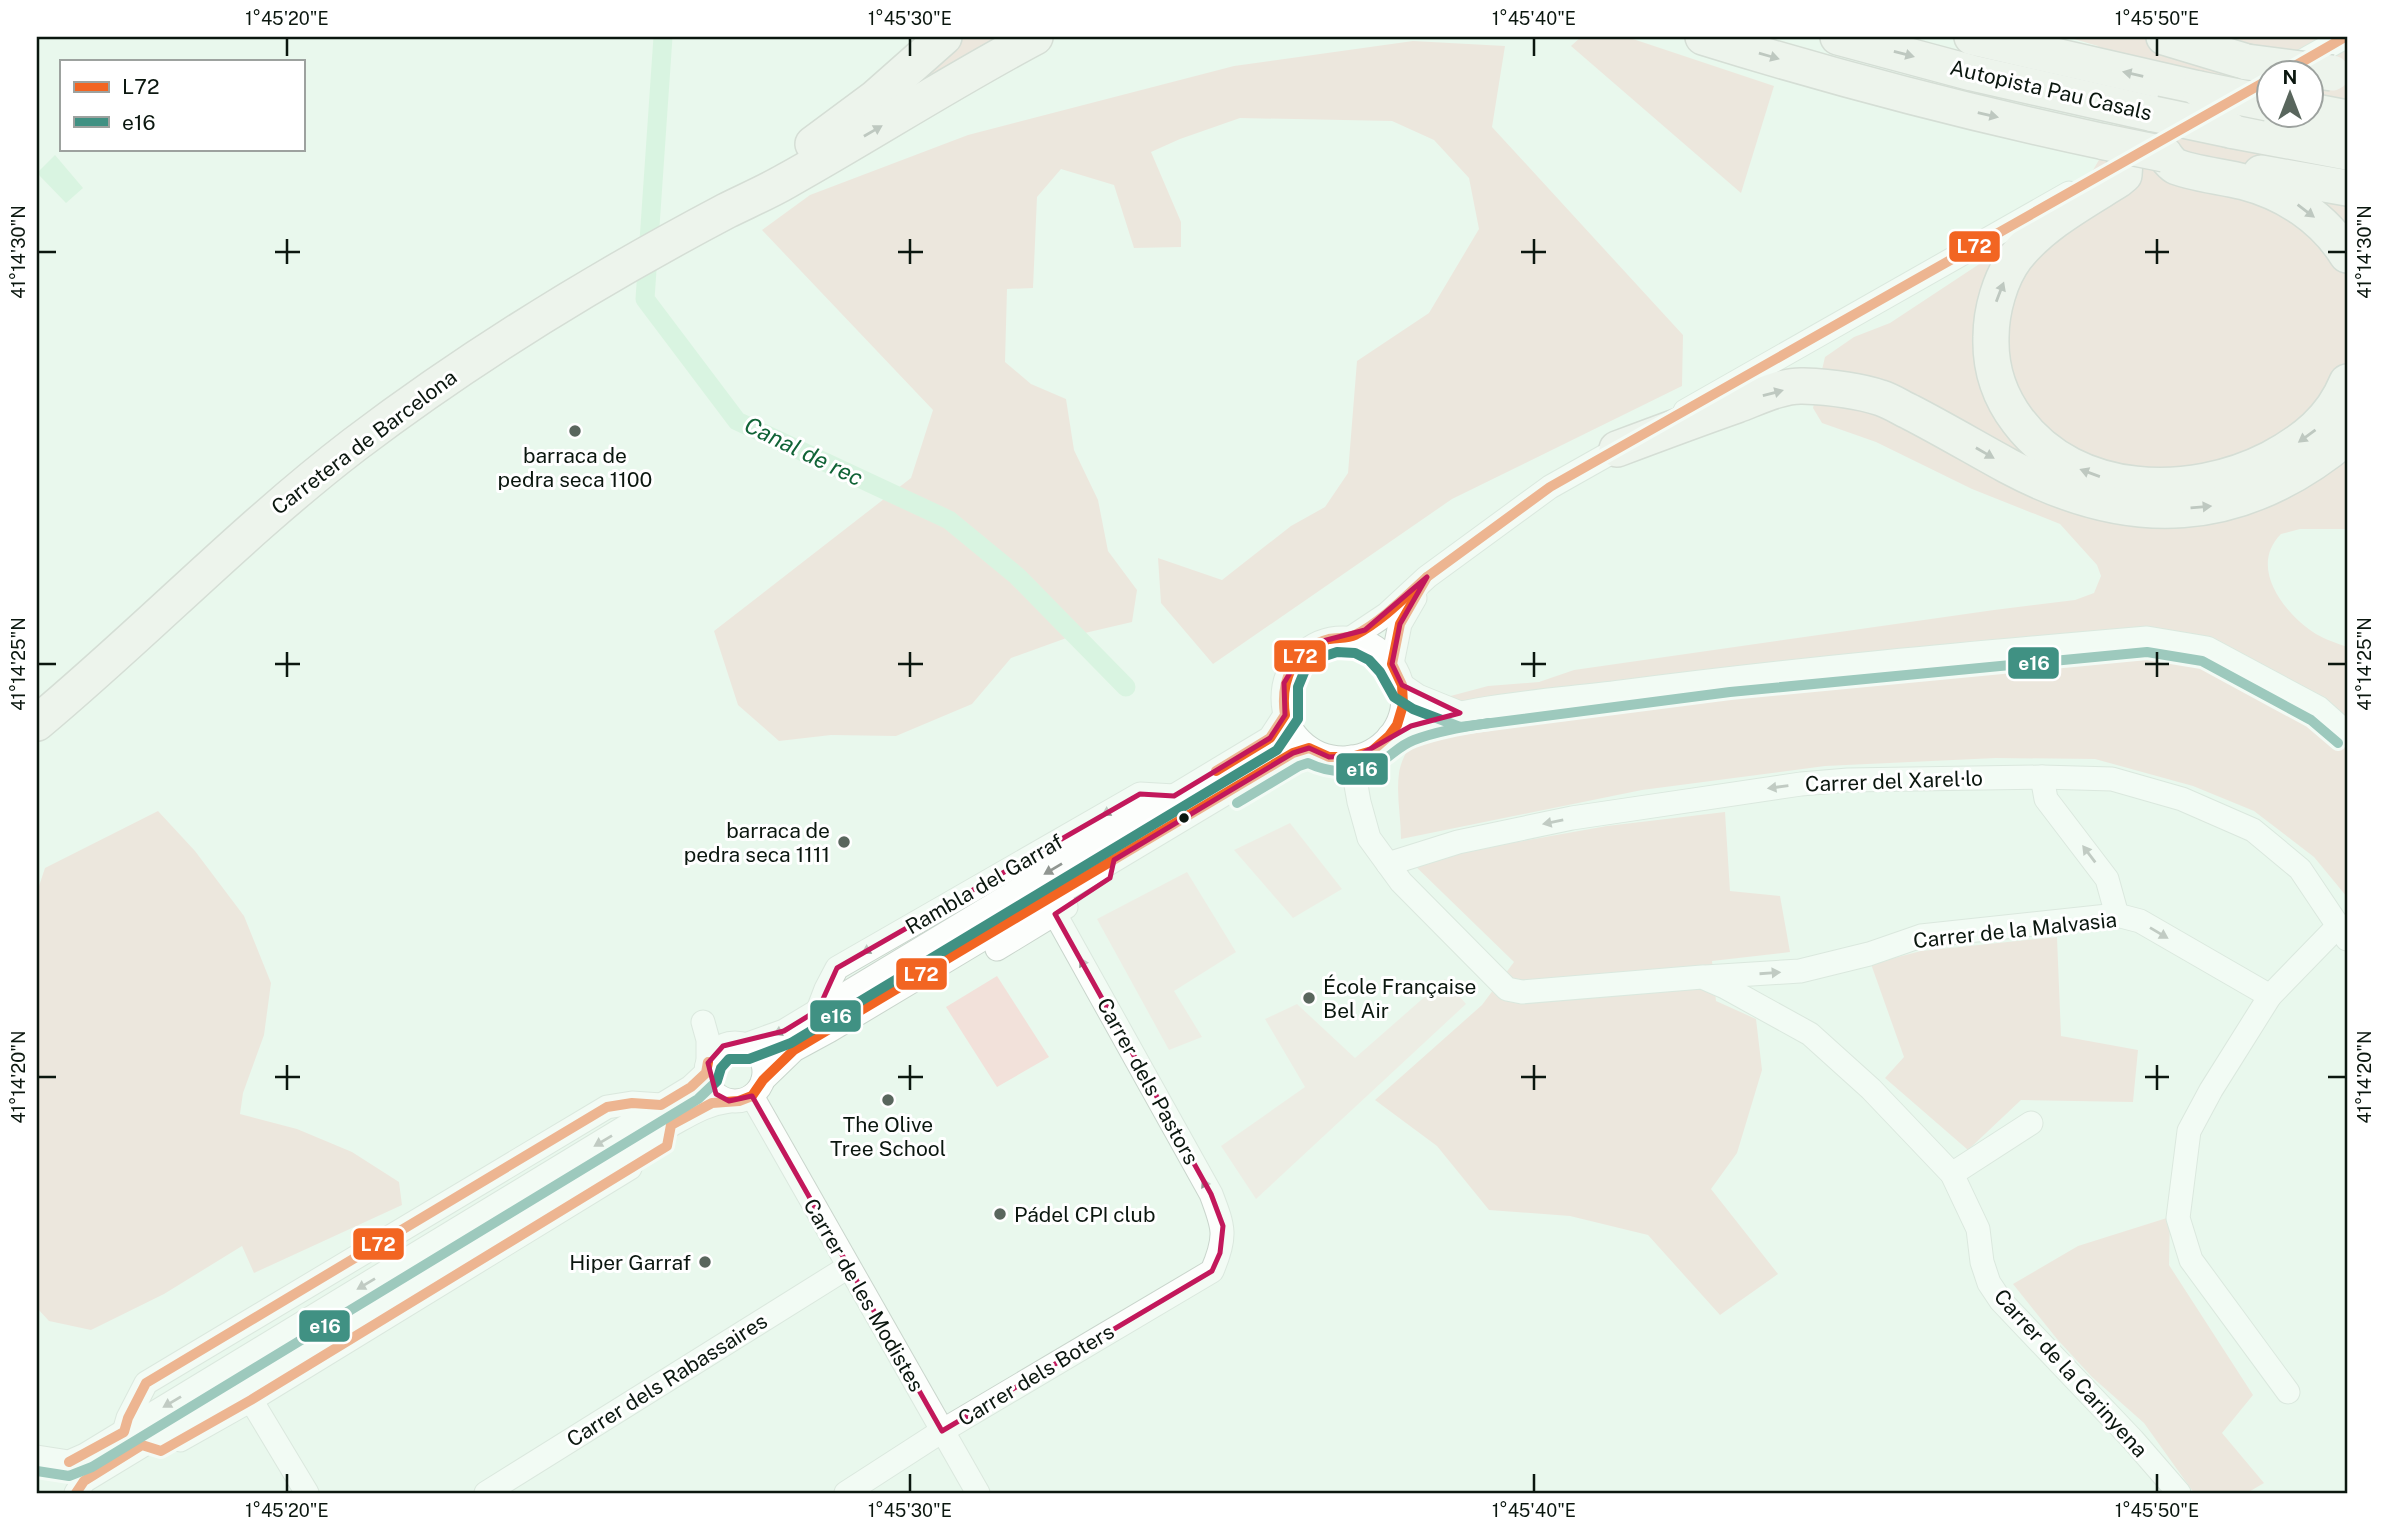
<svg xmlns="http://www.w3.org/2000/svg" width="2384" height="1530" font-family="'Public Sans',sans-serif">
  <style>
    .green { fill: #f2e1da }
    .forest { fill: #f0d3cb; fill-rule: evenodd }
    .water { fill: #c6f0d2 }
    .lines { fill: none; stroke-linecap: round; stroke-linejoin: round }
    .canal { stroke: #c6f0d2; stroke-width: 19 }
    .minor-casing { stroke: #c9d5cc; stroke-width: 25 }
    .highway-casing { stroke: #bcbeb8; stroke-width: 38 }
    .minor { stroke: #fcfefc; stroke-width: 23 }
    .highway { stroke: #f2efec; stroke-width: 35 }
    .highway-bridge-casing { stroke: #bcbeb8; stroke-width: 38; stroke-linecap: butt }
    .highway-bridge { stroke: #f2efec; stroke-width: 35 }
    .bus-1-casing { stroke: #fff; stroke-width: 16 }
    .bus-2-casing { stroke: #fff; stroke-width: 16 }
    .bus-1 { stroke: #f26522; stroke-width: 10 }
    .bus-2 { stroke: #409183; stroke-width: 10 }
    .oneway { fill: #8a8e89 }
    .oneway2 { fill: #909691 }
    .marked { fill: none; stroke: #c2185b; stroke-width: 5; stroke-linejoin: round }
    .ticks { fill: none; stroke: #0b170f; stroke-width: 2.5 }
    .poi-dot { fill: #59665d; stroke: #fff; stroke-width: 2.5 }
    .bus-dot { fill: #0b170f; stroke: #fff; stroke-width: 2.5 }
    .labels { text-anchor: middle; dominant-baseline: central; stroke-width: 6; stroke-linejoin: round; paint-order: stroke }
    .street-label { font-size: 21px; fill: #0b170f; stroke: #fff }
    .poi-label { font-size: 21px; fill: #0b170f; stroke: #fff }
    .water-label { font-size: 23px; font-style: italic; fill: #106336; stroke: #fff }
    .line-badge { stroke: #fff; stroke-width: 2.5 }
    .badge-label { font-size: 19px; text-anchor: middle; font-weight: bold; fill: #fff }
    .neatline { fill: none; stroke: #0b170f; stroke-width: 2.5 }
    .ticks-label { font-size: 18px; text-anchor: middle; fill: #0b170f }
  </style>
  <rect width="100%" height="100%" fill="#e9f8ed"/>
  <g class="green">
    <polygon points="1290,823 1342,889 1293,918 1234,850"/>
    <polygon points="1187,872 1236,952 1174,991 1202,1037 1169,1050 1097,919"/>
    <polygon points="997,976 1049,1057 997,1087 946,1007"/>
    <polygon points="1445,979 1466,1004 1256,1199 1221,1146 1305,1087 1265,1019 1297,1004 1355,1058"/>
  </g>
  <g class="forest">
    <polygon points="964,37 1009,37 921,88 922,71"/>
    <polygon points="1581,37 1627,37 1774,86 1741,193 1571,46"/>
    <path d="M2067 37H2347V529H2300L2281 534C2247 568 2286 615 2316 634 2326 640 2337 643 2347 647V897L2314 857 2254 811 2193 786 2095 759 1996 758 1825 766 1642 790 1401 839C1401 817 1396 795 1399 773 1402 750 1430 717 1443 698L1488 686 1539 682 1574 670 1994 610 2075 600 2094 593 2101 576 2097 565 2060 524 1972 489 1876 442 1822 423 1813 408 1825 357 1854 337 1890 323 1996 253 2079 194 2120 124V88L2098 46ZM2268 74H2310V116H2268Z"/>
    <polygon points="1413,41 1505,46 1492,127 1683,335 1682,386 1452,499 1213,664 1161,603 1158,558 1222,580 1291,526 1325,507 1348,473 1357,361 1429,313 1479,229 1469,178 1434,140 1392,121 1240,118 1180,139 1151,152 1181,222 1181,247 1134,248 1114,185 1061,169 1037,197 1033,288 1007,289 1005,362 1031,384 1066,399 1074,450 1098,500 1108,551 1137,590 1132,622 1072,636 1011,658 972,704 896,736 831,735 779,741 738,705 714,631 911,478 933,410 762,230 810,195 968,135 1234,66"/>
    <polygon points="158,811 195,851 244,916 271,983 264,1035 243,1093 240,1114 297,1129 352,1152 399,1182 402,1205 254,1273 242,1246 164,1294 91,1330 49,1321 37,1308 37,892 45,868"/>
    <polygon points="1725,812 1730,891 1780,896 1790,952 1712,961 1716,1001 1756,1019 1762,1070 1737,1153 1711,1189 1778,1274 1720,1315 1648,1235 1570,1216 1489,1210 1437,1146 1375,1100 1482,1005 1514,962 1410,861 1607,826"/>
    <polygon points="2057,937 2061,1036 2138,1050 2133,1102 2021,1100 1968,1150 1885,1078 1904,1057 1871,964 1921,951"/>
    <polygon points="2170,1217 2169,1265 2253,1395 2222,1433 2264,1483 2247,1493 2194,1493 2144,1423 2092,1377 2057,1339 2013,1284 2078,1246"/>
  </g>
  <polygon class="water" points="55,155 83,188 66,203 37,173"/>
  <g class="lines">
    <polyline class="canal" points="663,37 645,299 737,421 949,520 1017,576 1126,687"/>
    <defs>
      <g id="minor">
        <polyline points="2290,68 2345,37"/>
        <polyline points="1685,411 2069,193"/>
        <circle cx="1343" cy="698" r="60"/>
        <polyline points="1351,638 1387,614 1427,577 1550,487 1628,443"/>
        <polyline points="1392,664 1400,624 1415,598"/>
        <polyline points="1402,685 1418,696 1460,713"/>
        <path d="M1389 736C1461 704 1544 702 1621 692 1796 669 1972 653 2147 638L2207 648 2319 708 2347 733"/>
        <polyline points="1351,757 1359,802 1369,838 1401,882 1507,989 1522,992 1702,977 1725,987 1810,1034 1871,1089 1952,1174 1978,1229 1982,1262 1989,1283 2001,1301 2133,1440 2179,1493"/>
        <polyline points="2042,777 2046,799 2107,879 2117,915"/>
        <polyline points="1388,864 1458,842 1572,818 1801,784 1848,780 2042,777 2112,779 2182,799 2253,830 2300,869 2347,939"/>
        <polyline points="997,949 1066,907"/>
        <polyline points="1705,977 1800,971 1869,954 1921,936 2117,915 2140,921 2270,996"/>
        <polyline points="818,1010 826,989 837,968 1140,794 1174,796"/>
        <polyline points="703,1022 708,1040 708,1063"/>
        <circle cx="735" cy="1072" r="29"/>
        <polyline points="745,1045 784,1031 1270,738 1285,715"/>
        <polyline points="763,1080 794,1050 829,1031 1293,753 1309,748"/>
        <polyline points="752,1096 978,1493"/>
        <polyline points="1952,1174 2031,1123"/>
        <polyline points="2288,1392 2191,1260 2178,1218 2189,1131 2211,1090 2270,996 2339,925"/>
        <polyline points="251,1400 307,1493"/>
        <polyline points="124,1432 128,1418 146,1383 607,1107 632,1103 661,1105"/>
        <polyline points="180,1440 251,1400 630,1168"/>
        <polyline points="37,1457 69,1462 85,1455 691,1087 706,1073"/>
        <path d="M76 1493 84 1481 671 1125C691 1114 706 1104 729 1101"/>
        <polyline points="486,1493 848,1267"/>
        <path d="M846 1493 942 1431 1212 1271C1227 1236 1224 1228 1211 1194L1055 914"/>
      </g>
      <g id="highway">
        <path d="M1703 37C1835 78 1969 113 2105 142"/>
        <polyline points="1838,37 1972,73 2154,114"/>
        <polyline points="1972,37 2199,89"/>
        <polyline points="2164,37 2247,62"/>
        <polyline points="2310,111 2347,118"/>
        <polyline points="2230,130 2347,152"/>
        <polyline points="813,144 875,98 944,37"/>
        <path d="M2164 154C2167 158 2171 164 2175 166 2189 173 2226 177 2244 182 2286 193 2324 218 2347 255"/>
        <path d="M2125 161 2124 175 2118 180C2083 202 2042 224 2016 257 2000 278 1991 311 1991 337 1990 368 1999 396 2018 421 2076 498 2190 500 2270 459 2304 441 2332 419 2347 382"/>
        <polyline points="2261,173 2347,188"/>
        <path d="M1617 449C1657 434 1697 419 1737 405 1756 398 1782 385 1803 386 1829 387 1857 390 1881 398 1891 401 1901 408 1910 412 1943 429 1975 448 2008 466 2130 531 2240 527 2347 437"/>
        <path d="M37 723C145 633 242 531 354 445 470 357 597 279 726 211 746 201 767 192 786 181 870 134 950 82 1035 37"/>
      </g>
    </defs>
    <use href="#minor" class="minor-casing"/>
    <use href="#highway" class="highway-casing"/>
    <use href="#minor" class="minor"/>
    <use href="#highway" class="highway"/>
    <defs>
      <g id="highway-bridge">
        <polyline points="2247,62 2332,73"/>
        <polyline points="2199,89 2268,103"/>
        <polyline points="2154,114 2230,130"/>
        <polyline points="2105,142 2164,154"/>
      </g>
    </defs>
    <use href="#highway-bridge" class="highway-bridge-casing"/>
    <use href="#highway-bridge" class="highway-bridge"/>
    <defs>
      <g id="bus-1">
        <polyline points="2281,74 2345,37"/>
        <path d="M1216 771 1270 738 1285 715C1280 682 1293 648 1329 639 1338 637 1347 639 1355 635 1382 621 1405 597 1427 577"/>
        <polyline points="69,1462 124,1432 128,1418 146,1383 607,1107 632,1103 661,1105 691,1087 706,1073 708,1062"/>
        <polyline points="76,1493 84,1481 142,1445 161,1451 251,1400 667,1146 671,1125 712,1103 739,1101 752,1096 763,1080 794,1050 1293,753 1309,748 1329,757 1351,757 1372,751 1389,736 1397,725 1403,705 1402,685 1392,664 1400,624 1427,577 1550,487 2268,80"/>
      </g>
      <g id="bus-2">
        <path d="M1237 803 1299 766 1308 763C1329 773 1355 775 1377 764 1391 757 1398 746 1414 740 1437 731 1464 727 1489 723"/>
        <polyline points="37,1471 69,1476 92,1467 698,1099 717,1081 721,1068 729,1059 749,1059 791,1043 1277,750 1298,719 1298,687 1305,670 1319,658 1337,652 1355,653 1369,660 1380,672 1394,697 1413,709 1460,727 1730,692 2147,652 2202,661 2311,720 2338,743"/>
      </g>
    </defs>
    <use href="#bus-1" class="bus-1-casing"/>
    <use href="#bus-2" class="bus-2-casing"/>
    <use href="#bus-1" class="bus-1"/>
    <use href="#bus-2" class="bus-2"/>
  </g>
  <defs><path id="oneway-solid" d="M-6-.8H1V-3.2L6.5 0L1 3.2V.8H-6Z" transform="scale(1.75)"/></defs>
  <g class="oneway">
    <use href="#oneway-solid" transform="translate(1904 54) rotate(15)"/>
    <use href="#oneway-solid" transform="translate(1769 56) rotate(16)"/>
    <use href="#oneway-solid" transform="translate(2133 74) rotate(-167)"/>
    <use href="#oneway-solid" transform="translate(1988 115) rotate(13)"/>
    <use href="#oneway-solid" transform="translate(873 131) rotate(-30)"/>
    <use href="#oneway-solid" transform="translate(2306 211) rotate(37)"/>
    <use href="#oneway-solid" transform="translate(2000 292) rotate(-69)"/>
    <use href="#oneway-solid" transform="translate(1773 393) rotate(-15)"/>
    <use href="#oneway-solid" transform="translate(2307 436) rotate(144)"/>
    <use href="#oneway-solid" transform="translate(1985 453) rotate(30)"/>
    <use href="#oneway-solid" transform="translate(2090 473) rotate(-160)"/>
    <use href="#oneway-solid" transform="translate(2201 507) rotate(-5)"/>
  </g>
  <g class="oneway2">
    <use href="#oneway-solid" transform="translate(1778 787) rotate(172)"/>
    <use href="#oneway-solid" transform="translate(1111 810) rotate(150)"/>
    <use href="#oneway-solid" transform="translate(1553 822) rotate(168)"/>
    <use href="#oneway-solid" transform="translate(2089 854) rotate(-127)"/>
    <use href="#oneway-solid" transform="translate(1053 869) rotate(149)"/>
    <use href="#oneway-solid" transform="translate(2159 933) rotate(31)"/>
    <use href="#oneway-solid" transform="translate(871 948) rotate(150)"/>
    <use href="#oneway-solid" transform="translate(1085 967) rotate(-119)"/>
    <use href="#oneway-solid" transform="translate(1770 973) rotate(-4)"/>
    <use href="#oneway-solid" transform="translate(783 1030) rotate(154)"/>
    <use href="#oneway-solid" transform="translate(603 1141) rotate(149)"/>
    <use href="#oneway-solid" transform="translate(1207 1188) rotate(-117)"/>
    <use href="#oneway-solid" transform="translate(366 1284) rotate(149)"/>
    <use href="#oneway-solid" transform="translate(172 1402) rotate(149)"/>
  </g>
  <path d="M0 0H2384V1530H0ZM1427 577 1400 624 1392 664 1402 685 1460 713 1411 726 1358 756 1329 757 1309 748 1293 753 1114 860 1110 878 1055 914 1211 1194 1223 1226 1220 1253 1212 1271 942 1431 752 1096 729 1101 716 1094 708 1063 723 1046 784 1031 818 1010 837 968 1140 794 1174 796 1270 738 1285 715 1284 683 1300 656 1319 642 1365 630Z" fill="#e9f8ed" fill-opacity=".55" fill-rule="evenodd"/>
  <path class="marked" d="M1427 577 1400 624 1392 664 1402 685 1460 713 1411 726 1358 756 1329 757 1309 748 1293 753 1114 860 1110 878 1055 914 1211 1194 1223 1226 1220 1253 1212 1271 942 1431 752 1096 729 1101 716 1094 708 1063 723 1046 784 1031 818 1010 837 968 1140 794 1174 796 1270 738 1285 715 1284 683 1300 656 1319 642 1365 630Z"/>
  <path class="ticks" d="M287 38V56M910 38V56M1534 38V56M2157 38V56M287 239V264M910 239V264M1534 239V264M2157 239V264M38 252H56M275 252H300M898 252H923M1521 252H1546M2145 252H2169M2328 252H2346M287 652V677M910 652V677M1534 652V677M2157 652V677M38 664H56M275 664H300M898 664H923M1521 664H1546M2145 664H2169M2328 664H2346M287 1065V1090M910 1065V1090M1534 1065V1090M2157 1065V1090M38 1077H56M275 1077H300M898 1077H923M1521 1077H1546M2145 1077H2169M2328 1077H2346M287 1474V1492M910 1474V1492M1534 1474V1492M2157 1474V1492"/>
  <g class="poi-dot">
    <circle cx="575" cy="431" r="7"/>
    <circle cx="844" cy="842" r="7"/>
    <circle cx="1309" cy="998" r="7"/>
    <circle cx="888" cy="1100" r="7"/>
    <circle cx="1000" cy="1214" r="7"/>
    <circle cx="705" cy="1262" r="7"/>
  </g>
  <circle class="bus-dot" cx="1184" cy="818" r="6"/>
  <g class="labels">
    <g class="street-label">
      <text transform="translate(2051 90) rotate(13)">Autopista Pau Casals</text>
      <text transform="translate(364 442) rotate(-37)">Carretera de Barcelona</text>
      <text transform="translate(1894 781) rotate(-2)">Carrer del Xarel·lo</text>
      <text transform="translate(984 884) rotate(-30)">Rambla del Garraf</text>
      <text transform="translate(2015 930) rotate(-6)">Carrer de la Malvasia</text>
      <text transform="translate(1148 1081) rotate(61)">Carrer dels Pastors</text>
      <text transform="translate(864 1295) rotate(60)">Carrer de les Modistes</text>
      <text transform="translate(2071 1373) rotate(48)">Carrer de la Carinyena</text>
      <text transform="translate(1036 1375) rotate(-31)">Carrer dels Boters</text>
      <text transform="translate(667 1380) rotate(-32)">Carrer dels Rabassaires</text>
    </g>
    <g class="poi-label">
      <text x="575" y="455">barraca de<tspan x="575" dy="24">pedra seca 1100</tspan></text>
      <text x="830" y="830" text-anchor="end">barraca de<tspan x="830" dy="24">pedra seca 1111</tspan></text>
      <text x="1323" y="986" text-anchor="start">École Française<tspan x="1323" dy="24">Bel Air</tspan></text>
      <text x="888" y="1124">The Olive<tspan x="888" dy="24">Tree School</tspan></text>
      <text x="1014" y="1214" text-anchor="start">Pádel CPI club</text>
      <text x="691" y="1262" text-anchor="end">Hiper Garraf</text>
    </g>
    <g class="water-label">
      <text transform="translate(804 451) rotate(26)">Canal de rec</text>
    </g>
  </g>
  <g class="line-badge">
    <rect x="1948" y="230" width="53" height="33" rx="7" fill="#f26522"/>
    <rect x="1273" y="639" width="54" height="34" rx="7" fill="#f26522"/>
    <rect x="2007" y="646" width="53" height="34" rx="7" fill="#409183"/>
    <rect x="1335" y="752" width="54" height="34" rx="7" fill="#409183"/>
    <rect x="895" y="957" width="53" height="34" rx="7" fill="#f26522"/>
    <rect x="809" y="999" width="53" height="34" rx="7" fill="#409183"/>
    <rect x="352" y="1227" width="53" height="34" rx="7" fill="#f26522"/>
    <rect x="298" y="1309" width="53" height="34" rx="7" fill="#409183"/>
  </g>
  <g class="badge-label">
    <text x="1974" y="253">L72</text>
    <text x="1300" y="663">L72</text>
    <text x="2034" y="670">e16</text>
    <text x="1362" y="776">e16</text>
    <text x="921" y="981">L72</text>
    <text x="836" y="1023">e16</text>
    <text x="378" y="1251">L72</text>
    <text x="325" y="1333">e16</text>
  </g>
  <rect width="2384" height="1530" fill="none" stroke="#ffffff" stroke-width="77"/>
  <rect x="60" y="60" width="245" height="91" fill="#ffffff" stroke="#9da29f" stroke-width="2"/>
  <rect x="74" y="82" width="35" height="10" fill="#f26522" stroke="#9da29f" stroke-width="2"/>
  <text x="122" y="94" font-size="21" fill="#0b170f">L72</text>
  <rect x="74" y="117" width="35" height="10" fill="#409183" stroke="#9da29f" stroke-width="2"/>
  <text x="122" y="130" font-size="21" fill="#0b170f">e16</text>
  <g transform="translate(2290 94)"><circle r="33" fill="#ffffff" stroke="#9da29f" stroke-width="2"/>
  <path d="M0-5L12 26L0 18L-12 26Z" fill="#59665d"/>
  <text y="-10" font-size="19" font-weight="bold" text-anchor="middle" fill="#0b170f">N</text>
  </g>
  <rect x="38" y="38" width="2308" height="1454" class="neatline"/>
  <g class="ticks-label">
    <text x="287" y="25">1°45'20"E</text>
    <text x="910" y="25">1°45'30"E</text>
    <text x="1534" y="25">1°45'40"E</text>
    <text x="2157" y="25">1°45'50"E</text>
    <text transform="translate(19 252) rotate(-90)" y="6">41°14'30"N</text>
    <text transform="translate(2365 252) rotate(-90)" y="6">41°14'30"N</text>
    <text transform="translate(19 664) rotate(-90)" y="6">41°14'25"N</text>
    <text transform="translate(2365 664) rotate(-90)" y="6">41°14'25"N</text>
    <text transform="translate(19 1077) rotate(-90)" y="6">41°14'20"N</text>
    <text transform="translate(2365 1077) rotate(-90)" y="6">41°14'20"N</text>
    <text x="287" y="1517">1°45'20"E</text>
    <text x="910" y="1517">1°45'30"E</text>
    <text x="1534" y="1517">1°45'40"E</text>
    <text x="2157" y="1517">1°45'50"E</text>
  </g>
</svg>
